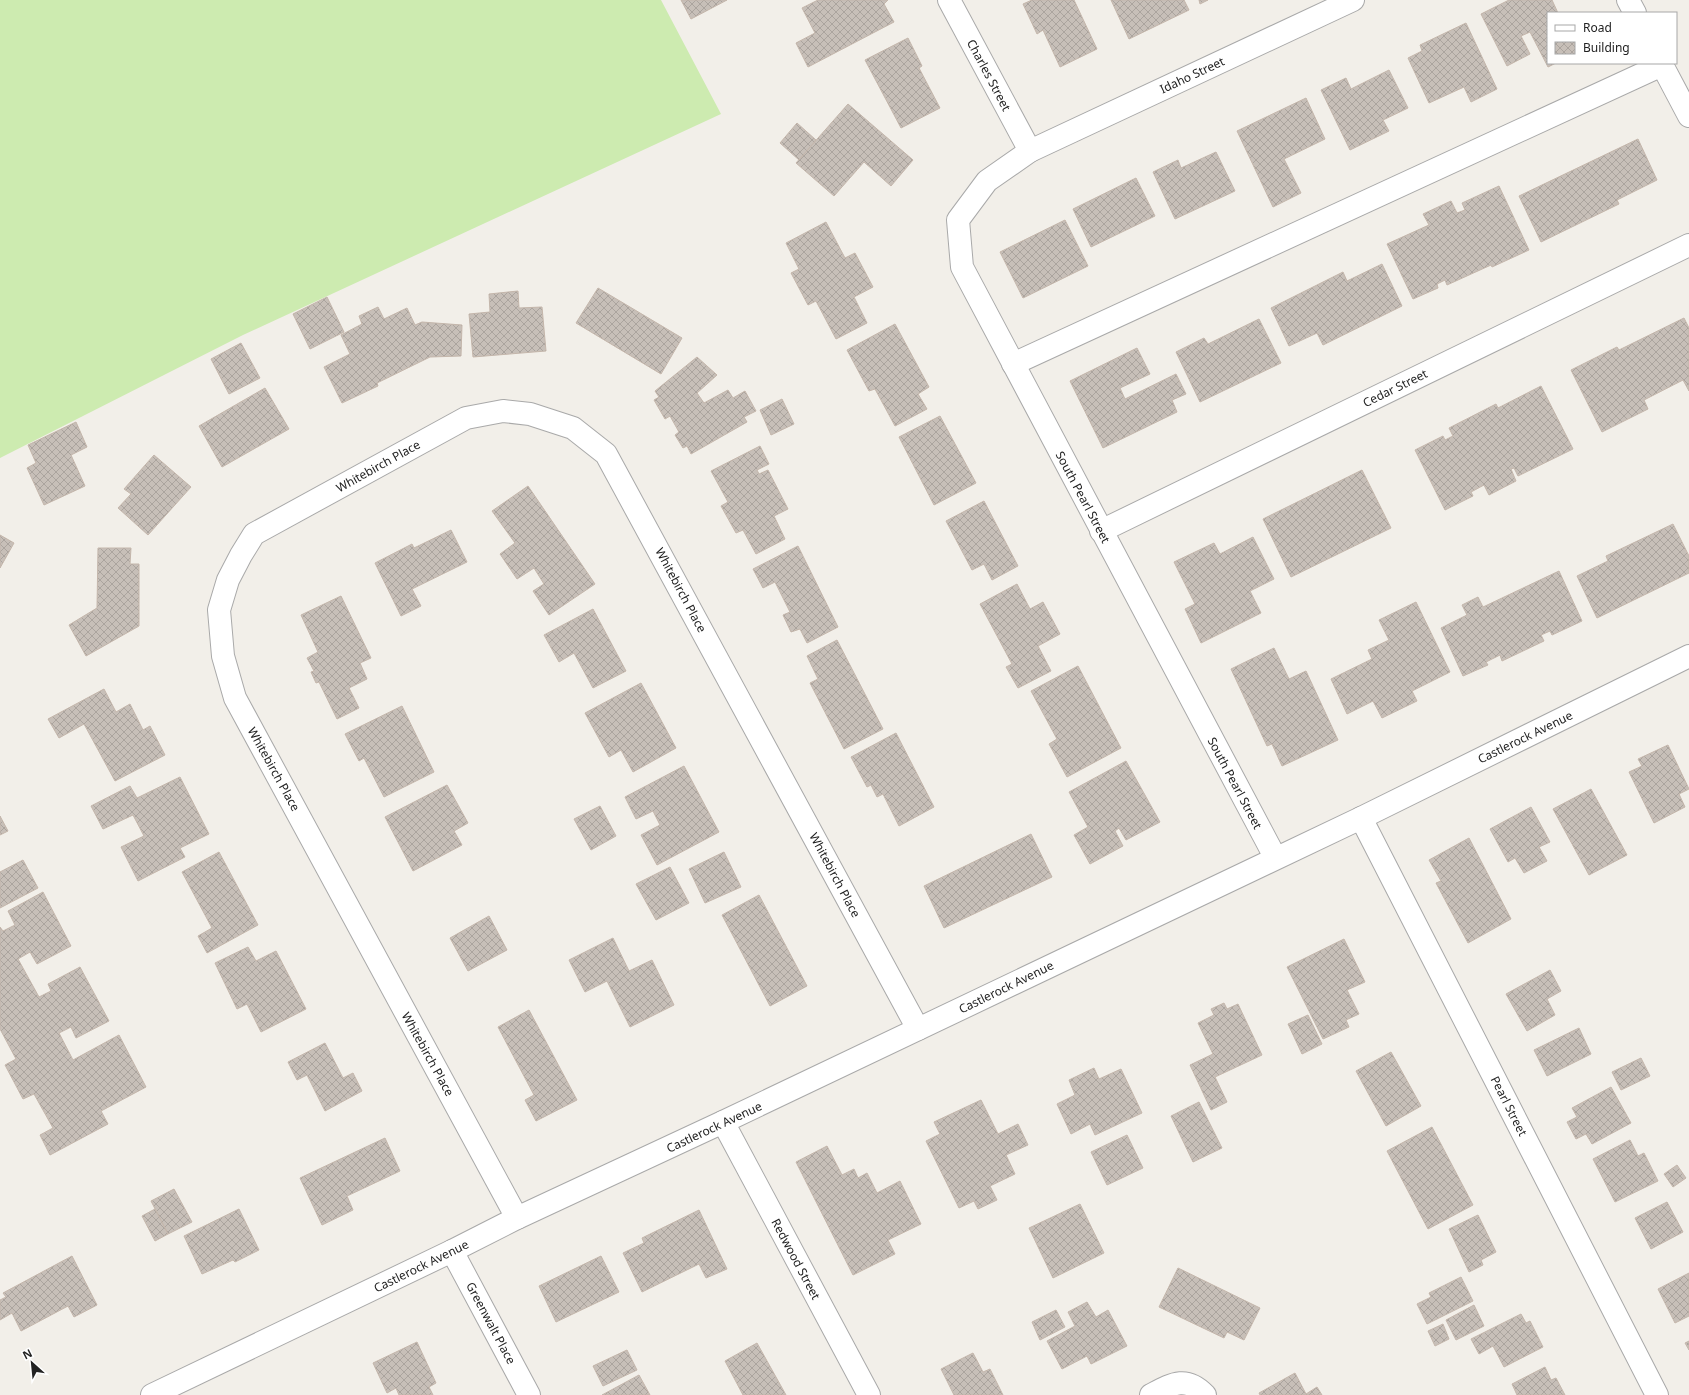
<svg xmlns="http://www.w3.org/2000/svg" width="1689" height="1395" font-family="'Noto Sans',sans-serif">
  <style>
    .grass { fill: #cdebb0 }
    .building { fill: url(#building-cross-hatch); stroke: #c4b6ab }
    .lines { fill: none; stroke-linecap: round; stroke-linejoin: round }
    .minor-casing { stroke: #a9a9a9; stroke-width: 24 }
    .minor { stroke: #fff; stroke-width: 22 }
    .labels { text-anchor: middle; dominant-baseline: central; stroke-width: 3; stroke-linejoin: round; paint-order: stroke }
    .street-label { font-size: 12px; fill: #222; stroke: #fff }
  </style>
  <defs>
    <pattern id="building-cross-hatch" width="8" height="8" patternUnits="userSpaceOnUse"><rect width="8" height="8" fill="#c7bfb8"/><path d="M0 0l8 8M0 8l8-8" fill="none" stroke="#aba49e"/></pattern>
  </defs>
  <rect width="100%" height="100%" fill="#f2efe9"/>
  <polygon class="grass" points="0,0 661,0 721,114 243,335 0,458"/>
  <g class="building">
    <polygon points="681,0 727,0 691,19"/>
    <polygon points="818,0 888,0 884,4 894,22 808,67 796,43 815,33 802,8"/>
    <polygon points="1032,0 1074,0 1097,49 1060,67 1043,30 1037,34 1023,4"/>
    <polygon points="1111,0 1184,0 1189,10 1129,39"/>
    <polygon points="1199,0 1208,0 1200,4"/>
    <polygon points="1509,0 1552,0 1558,13 1548,13 1548,63 1556,63 1548,67 1530,32 1521,36 1530,54 1507,66 1481,14"/>
    <polygon points="1466,23 1497,89 1471,102 1464,87 1429,103 1408,58 1422,51 1420,45"/>
    <polygon points="908,38 922,66 919,68 940,108 901,128 865,60"/>
    <polygon points="1389,70 1408,108 1383,120 1389,131 1350,150 1321,90 1346,78 1351,89"/>
    <polygon points="1306,98 1325,139 1284,159 1301,193 1273,207 1237,131"/>
    <polygon points="848,104 913,160 891,186 864,162 834,196 796,163"/>
    <polygon points="797,123 816,140 799,160 780,143"/>
    <polygon points="1638,139 1657,180 1617,200 1619,204 1541,242 1519,196"/>
    <polygon points="1216,152 1235,191 1175,219 1153,172 1178,160 1181,168"/>
    <polygon points="1136,178 1155,216 1091,247 1073,209"/>
    <polygon points="1499,186 1529,250 1492,267 1491,265 1447,285 1445,280 1437,284 1438,288 1413,299 1387,244 1429,225 1423,214 1451,201 1457,213 1465,210 1462,203"/>
    <polygon points="1065,220 1088,266 1023,298 1000,252"/>
    <polygon points="826,222 845,258 855,253 873,287 854,297 867,323 836,339 816,301 808,305 791,273 799,269 786,243"/>
    <polygon points="1382,264 1402,306 1323,345 1317,333 1289,346 1271,308 1343,272 1347,281"/>
    <polygon points="598,288 682,338 661,374 576,323"/>
    <polygon points="518,291 519,308 542,307 546,351 473,357 469,314 490,312 489,294"/>
    <polygon points="327,297 344,332 310,349 293,314"/>
    <polygon points="378,307 384,319 407,308 415,325 422,322 462,325 461,356 430,357 377,383 378,386 342,403 324,367 350,354 341,335 362,324 359,316"/>
    <polygon points="1684,318 1689,328 1689,391 1683,380 1644,400 1648,409 1602,432 1571,370 1617,347 1619,350"/>
    <polygon points="1259,319 1281,363 1200,402 1176,352 1204,338 1208,344"/>
    <polygon points="895,324 929,387 918,394 927,409 895,426 875,389 869,391 847,350"/>
    <polygon points="241,343 260,378 229,394 211,359"/>
    <polygon points="1137,348 1150,374 1120,388 1125,399 1176,374 1186,394 1172,400 1177,412 1103,448 1070,381"/>
    <polygon points="697,357 717,375 697,393 704,403 728,390 733,398 745,391 756,411 744,417 747,422 691,454 687,446 683,448 675,435 679,432 670,416 665,419 654,400 659,397 655,391"/>
    <polygon points="1541,386 1573,449 1518,476 1514,468 1511,469 1516,481 1489,495 1484,485 1471,492 1473,496 1445,510 1415,450 1443,436 1445,440 1453,436 1449,428 1496,404 1498,408"/>
    <polygon points="265,388 289,429 222,467 199,426"/>
    <polygon points="782,399 794,424 771,435 760,410"/>
    <polygon points="940,416 976,483 934,505 899,437"/>
    <polygon points="76,422 87,447 71,455 85,486 44,505 27,468 36,463 28,445"/>
    <polygon points="760,446 769,464 757,470 759,474 768,470 788,509 774,516 785,539 756,554 743,530 736,533 721,506 728,502 711,471"/>
    <polygon points="154,455 191,487 148,535 118,508 131,494 124,489"/>
    <polygon points="1362,470 1391,528 1291,577 1263,519"/>
    <polygon points="528,486 595,584 549,615 533,591 544,584 534,568 517,579 500,554 515,543 492,511"/>
    <polygon points="984,501 1018,566 992,580 984,564 972,570 946,521"/>
    <polygon points="1673,524 1689,556 1689,573 1597,618 1577,576 1608,561 1606,556"/>
    <polygon points="451,530 467,562 412,589 421,606 401,616 375,563 412,544 414,548"/>
    <polygon points="0,535 14,543 0,568"/>
    <polygon points="1253,537 1274,579 1250,591 1261,613 1201,643 1185,609 1195,604 1174,562 1214,543 1220,554"/>
    <polygon points="798,546 838,627 807,643 800,629 791,632 783,615 790,612 775,582 763,588 753,569"/>
    <polygon points="98,548 131,548 130,564 139,564 139,626 86,656 69,625 97,608"/>
    <polygon points="1559,571 1582,621 1552,635 1550,631 1541,635 1544,641 1502,661 1500,655 1486,662 1488,665 1463,676 1441,628 1467,615 1462,605 1478,597 1483,607"/>
    <polygon points="1017,584 1030,609 1043,602 1060,634 1038,646 1051,671 1018,688 1006,667 1012,664 980,604"/>
    <polygon points="341,596 371,658 360,663 367,679 349,688 359,708 337,719 319,682 316,683 311,672 314,671 307,658 318,652 301,615"/>
    <polygon points="1416,602 1450,672 1412,691 1417,701 1382,718 1373,701 1347,714 1331,679 1372,659 1368,650 1389,640 1379,620"/>
    <polygon points="593,609 626,671 593,688 574,653 559,662 544,635"/>
    <polygon points="837,640 883,729 844,749 810,683 818,679 807,656"/>
    <polygon points="1274,648 1289,679 1306,671 1338,740 1282,766 1272,744 1267,746 1231,669"/>
    <polygon points="1078,666 1121,748 1067,777 1049,744 1057,739 1031,691"/>
    <polygon points="641,683 676,748 633,772 621,750 609,757 585,713"/>
    <polygon points="104,689 116,712 130,704 143,730 150,726 165,755 115,781 84,724 59,738 48,719"/>
    <polygon points="402,706 434,772 384,797 364,758 359,761 345,734"/>
    <polygon points="896,733 934,807 899,826 883,794 877,797 871,785 867,787 851,757"/>
    <polygon points="1668,745 1689,789 1679,794 1685,807 1654,823 1629,772 1642,766 1638,759"/>
    <polygon points="1126,761 1160,822 1126,840 1119,828 1115,831 1123,846 1090,864 1074,835 1088,827 1069,792"/>
    <polygon points="684,766 719,832 657,865 641,835 660,825 653,811 636,819 625,797"/>
    <polygon points="180,777 209,834 180,848 185,857 138,881 121,847 144,836 133,815 103,829 91,806 130,786 137,798"/>
    <polygon points="447,785 468,823 454,831 462,845 413,871 385,817"/>
    <polygon points="1591,789 1627,855 1589,875 1553,809"/>
    <polygon points="600,806 616,836 591,850 574,819"/>
    <polygon points="1531,807 1550,842 1539,847 1547,861 1524,873 1515,858 1508,862 1490,829"/>
    <polygon points="0,816 8,831 0,835"/>
    <polygon points="1031,834 1052,877 944,928 924,886"/>
    <polygon points="1469,838 1511,919 1468,943 1436,883 1441,881 1429,860"/>
    <polygon points="219,852 258,925 207,953 198,936 212,928 182,872"/>
    <polygon points="724,852 741,887 705,903 689,869"/>
    <polygon points="23,860 38,888 0,908 0,872"/>
    <polygon points="670,867 689,903 656,920 636,884"/>
    <polygon points="43,892 71,946 37,964 30,952 18,959 39,997 51,991 48,984 80,967 109,1021 76,1038 71,1027 59,1033 73,1060 119,1035 146,1087 101,1111 108,1124 50,1155 40,1135 53,1128 34,1094 23,1099 5,1065 16,1059 0,1029 0,927 3,931 15,925 8,911"/>
    <polygon points="759,895 807,986 770,1006 722,915"/>
    <polygon points="489,916 507,950 468,971 450,938"/>
    <polygon points="613,938 629,971 652,960 674,1005 630,1027 607,981 585,992 569,960"/>
    <polygon points="1344,939 1365,982 1347,990 1359,1014 1346,1020 1349,1027 1323,1039 1287,967"/>
    <polygon points="248,947 256,961 276,951 306,1009 261,1032 247,1004 237,1009 215,963"/>
    <polygon points="1550,970 1561,991 1547,999 1555,1015 1527,1031 1506,994"/>
    <polygon points="1224,1003 1227,1009 1238,1004 1262,1055 1215,1077 1227,1102 1211,1110 1190,1065 1213,1054 1198,1023 1214,1015 1211,1009"/>
    <polygon points="529,1010 577,1100 536,1121 525,1100 534,1095 498,1027"/>
    <polygon points="1308,1015 1322,1044 1302,1054 1288,1024"/>
    <polygon points="1579,1028 1591,1054 1547,1076 1534,1050"/>
    <polygon points="325,1043 343,1078 353,1073 362,1091 325,1111 307,1075 297,1080 288,1062"/>
    <polygon points="1391,1052 1421,1106 1386,1126 1356,1071"/>
    <polygon points="1641,1058 1650,1076 1621,1090 1612,1072"/>
    <polygon points="1094,1068 1099,1079 1121,1069 1142,1113 1095,1135 1090,1124 1071,1134 1057,1104 1075,1095 1069,1080"/>
    <polygon points="1611,1087 1631,1123 1592,1144 1586,1134 1576,1139 1567,1122 1577,1117 1572,1108"/>
    <polygon points="981,1100 998,1134 1018,1124 1028,1145 1006,1155 1015,1174 990,1186 997,1200 978,1209 974,1201 959,1208 926,1141 940,1134 934,1122"/>
    <polygon points="1199,1102 1222,1148 1193,1162 1171,1116"/>
    <polygon points="1432,1127 1473,1205 1428,1229 1387,1151"/>
    <polygon points="1127,1135 1143,1168 1107,1185 1091,1152"/>
    <polygon points="385,1138 400,1171 347,1196 353,1210 322,1225 300,1178"/>
    <polygon points="1630,1140 1638,1156 1644,1153 1658,1181 1615,1202 1593,1159"/>
    <polygon points="827,1146 842,1175 854,1169 858,1178 867,1173 877,1193 900,1181 921,1224 888,1240 895,1254 853,1275 796,1162"/>
    <polygon points="1677,1165 1686,1178 1673,1187 1664,1174"/>
    <polygon points="174,1189 192,1222 168,1234 151,1201"/>
    <polygon points="1667,1202 1683,1232 1651,1249 1635,1218"/>
    <polygon points="1080,1204 1104,1253 1053,1278 1029,1228"/>
    <polygon points="155,1209 168,1234 155,1241 142,1216"/>
    <polygon points="239,1209 259,1250 235,1262 233,1260 202,1274 184,1236"/>
    <polygon points="699,1210 727,1269 706,1278 699,1264 642,1292 623,1253 644,1243 642,1238"/>
    <polygon points="1478,1215 1496,1252 1481,1260 1483,1265 1469,1272 1449,1229"/>
    <polygon points="72,1256 97,1305 74,1317 68,1306 21,1331 12,1313 0,1320 0,1300 6,1297 3,1293"/>
    <polygon points="601,1256 619,1292 556,1322 539,1286"/>
    <polygon points="1178,1268 1260,1308 1244,1340 1227,1332 1224,1338 1159,1307"/>
    <polygon points="1689,1273 1689,1316 1675,1323 1658,1289"/>
    <polygon points="1461,1277 1473,1301 1427,1324 1417,1304 1431,1297 1429,1293"/>
    <polygon points="1087,1302 1096,1317 1108,1310 1127,1346 1091,1364 1087,1356 1062,1369 1047,1341 1075,1326 1068,1312"/>
    <polygon points="1474,1305 1484,1326 1456,1340 1446,1320"/>
    <polygon points="1056,1310 1065,1327 1040,1340 1032,1322"/>
    <polygon points="1521,1314 1526,1323 1530,1321 1543,1347 1504,1367 1493,1346 1479,1354 1471,1339"/>
    <polygon points="1443,1324 1449,1339 1435,1346 1428,1331"/>
    <polygon points="1689,1341 1689,1350 1685,1343"/>
    <polygon points="417,1342 436,1383 429,1387 433,1395 399,1395 396,1388 387,1393 373,1363"/>
    <polygon points="757,1343 786,1395 743,1395 725,1361"/>
    <polygon points="627,1350 637,1370 603,1386 593,1366"/>
    <polygon points="973,1353 983,1372 990,1369 1003,1395 954,1395 941,1369"/>
    <polygon points="1545,1367 1551,1380 1556,1378 1565,1395 1517,1395 1512,1384"/>
    <polygon points="1295,1373 1306,1394 1317,1387 1322,1395 1260,1395 1259,1393"/>
    <polygon points="639,1375 650,1395 602,1395"/>
  </g>
  <g class="lines">
    <defs>
      <g id="minor">
        <polyline points="949,0 1030,151"/>
        <polyline points="1628,0 1635,13"/>
        <polyline points="1661,63 1689,116"/>
        <polyline points="1013,364 1662,65"/>
        <polyline points="1101,531 1689,245"/>
        <polyline points="1361,818 1657,1395"/>
        <polyline points="1275,857 962,267 958,220 987,181 1030,151 1353,0"/>
        <polyline points="723,1122 869,1395"/>
        <polyline points="517,1218 235,698 223,656 219,610 228,580 241,555 254,534 466,418 503,411 530,414 573,428 606,454 918,1029"/>
        <polyline points="452,1251 529,1395"/>
        <polyline points="152,1395 452,1251 517,1218 723,1122 1361,818 1689,656"/>
        <path d="M1151 1395C1172 1384 1186 1375 1205 1395"/>
      </g>
    </defs>
    <use href="#minor" class="minor-casing"/>
    <use href="#minor" class="minor"/>
  </g>
  <g class="labels">
    <g class="street-label">
      <text transform="translate(989 75) rotate(62)">Charles Street</text>
      <text transform="translate(1192 75) rotate(-25)">Idaho Street</text>
      <text transform="translate(1395 388) rotate(-26)">Cedar Street</text>
      <text transform="translate(378 466) rotate(-29)">Whitebirch Place</text>
      <text transform="translate(1083 497) rotate(62)">South Pearl Street</text>
      <text transform="translate(681 590) rotate(62)">Whitebirch Place</text>
      <text transform="translate(1525 737) rotate(-26)">Castlerock Avenue</text>
      <text transform="translate(274 769) rotate(61)">Whitebirch Place</text>
      <text transform="translate(1235 783) rotate(62)">South Pearl Street</text>
      <text transform="translate(835 875) rotate(62)">Whitebirch Place</text>
      <text transform="translate(1006 987) rotate(-26)">Castlerock Avenue</text>
      <text transform="translate(428 1054) rotate(61)">Whitebirch Place</text>
      <text transform="translate(1509 1106) rotate(63)">Pearl Street</text>
      <text transform="translate(714 1127) rotate(-25)">Castlerock Avenue</text>
      <text transform="translate(796 1259) rotate(62)">Redwood Street</text>
      <text transform="translate(421 1266) rotate(-26)">Castlerock Avenue</text>
      <text transform="translate(491 1323) rotate(62)">Greenwalt Place</text>
    </g>
  </g>
  <rect x="1547" y="12" width="130" height="52" fill="#ffffff" stroke="#a7a7a7"/>
  <rect x="1555" y="25" width="20" height="6" fill="#ffffff" stroke="#a7a7a7"/>
  <text x="1583" y="32" font-size="12" fill="#222222">Road</text>
  <rect x="1555" y="42" width="20" height="12" fill="url(#building-cross-hatch)" stroke="#a7a7a7"/>
  <text x="1583" y="52" font-size="12" fill="#222222">Building</text>
  <g transform="translate(32 1363) rotate(333)" stroke="#ffffff" stroke-width="3" paint-order="stroke">
  <path d="M0-3L7 15L0 10L-7 15Z" fill="#222222"/>
  <text y="-6" font-size="11" font-weight="bold" text-anchor="middle" fill="#222222">N</text>
  </g>
</svg>
